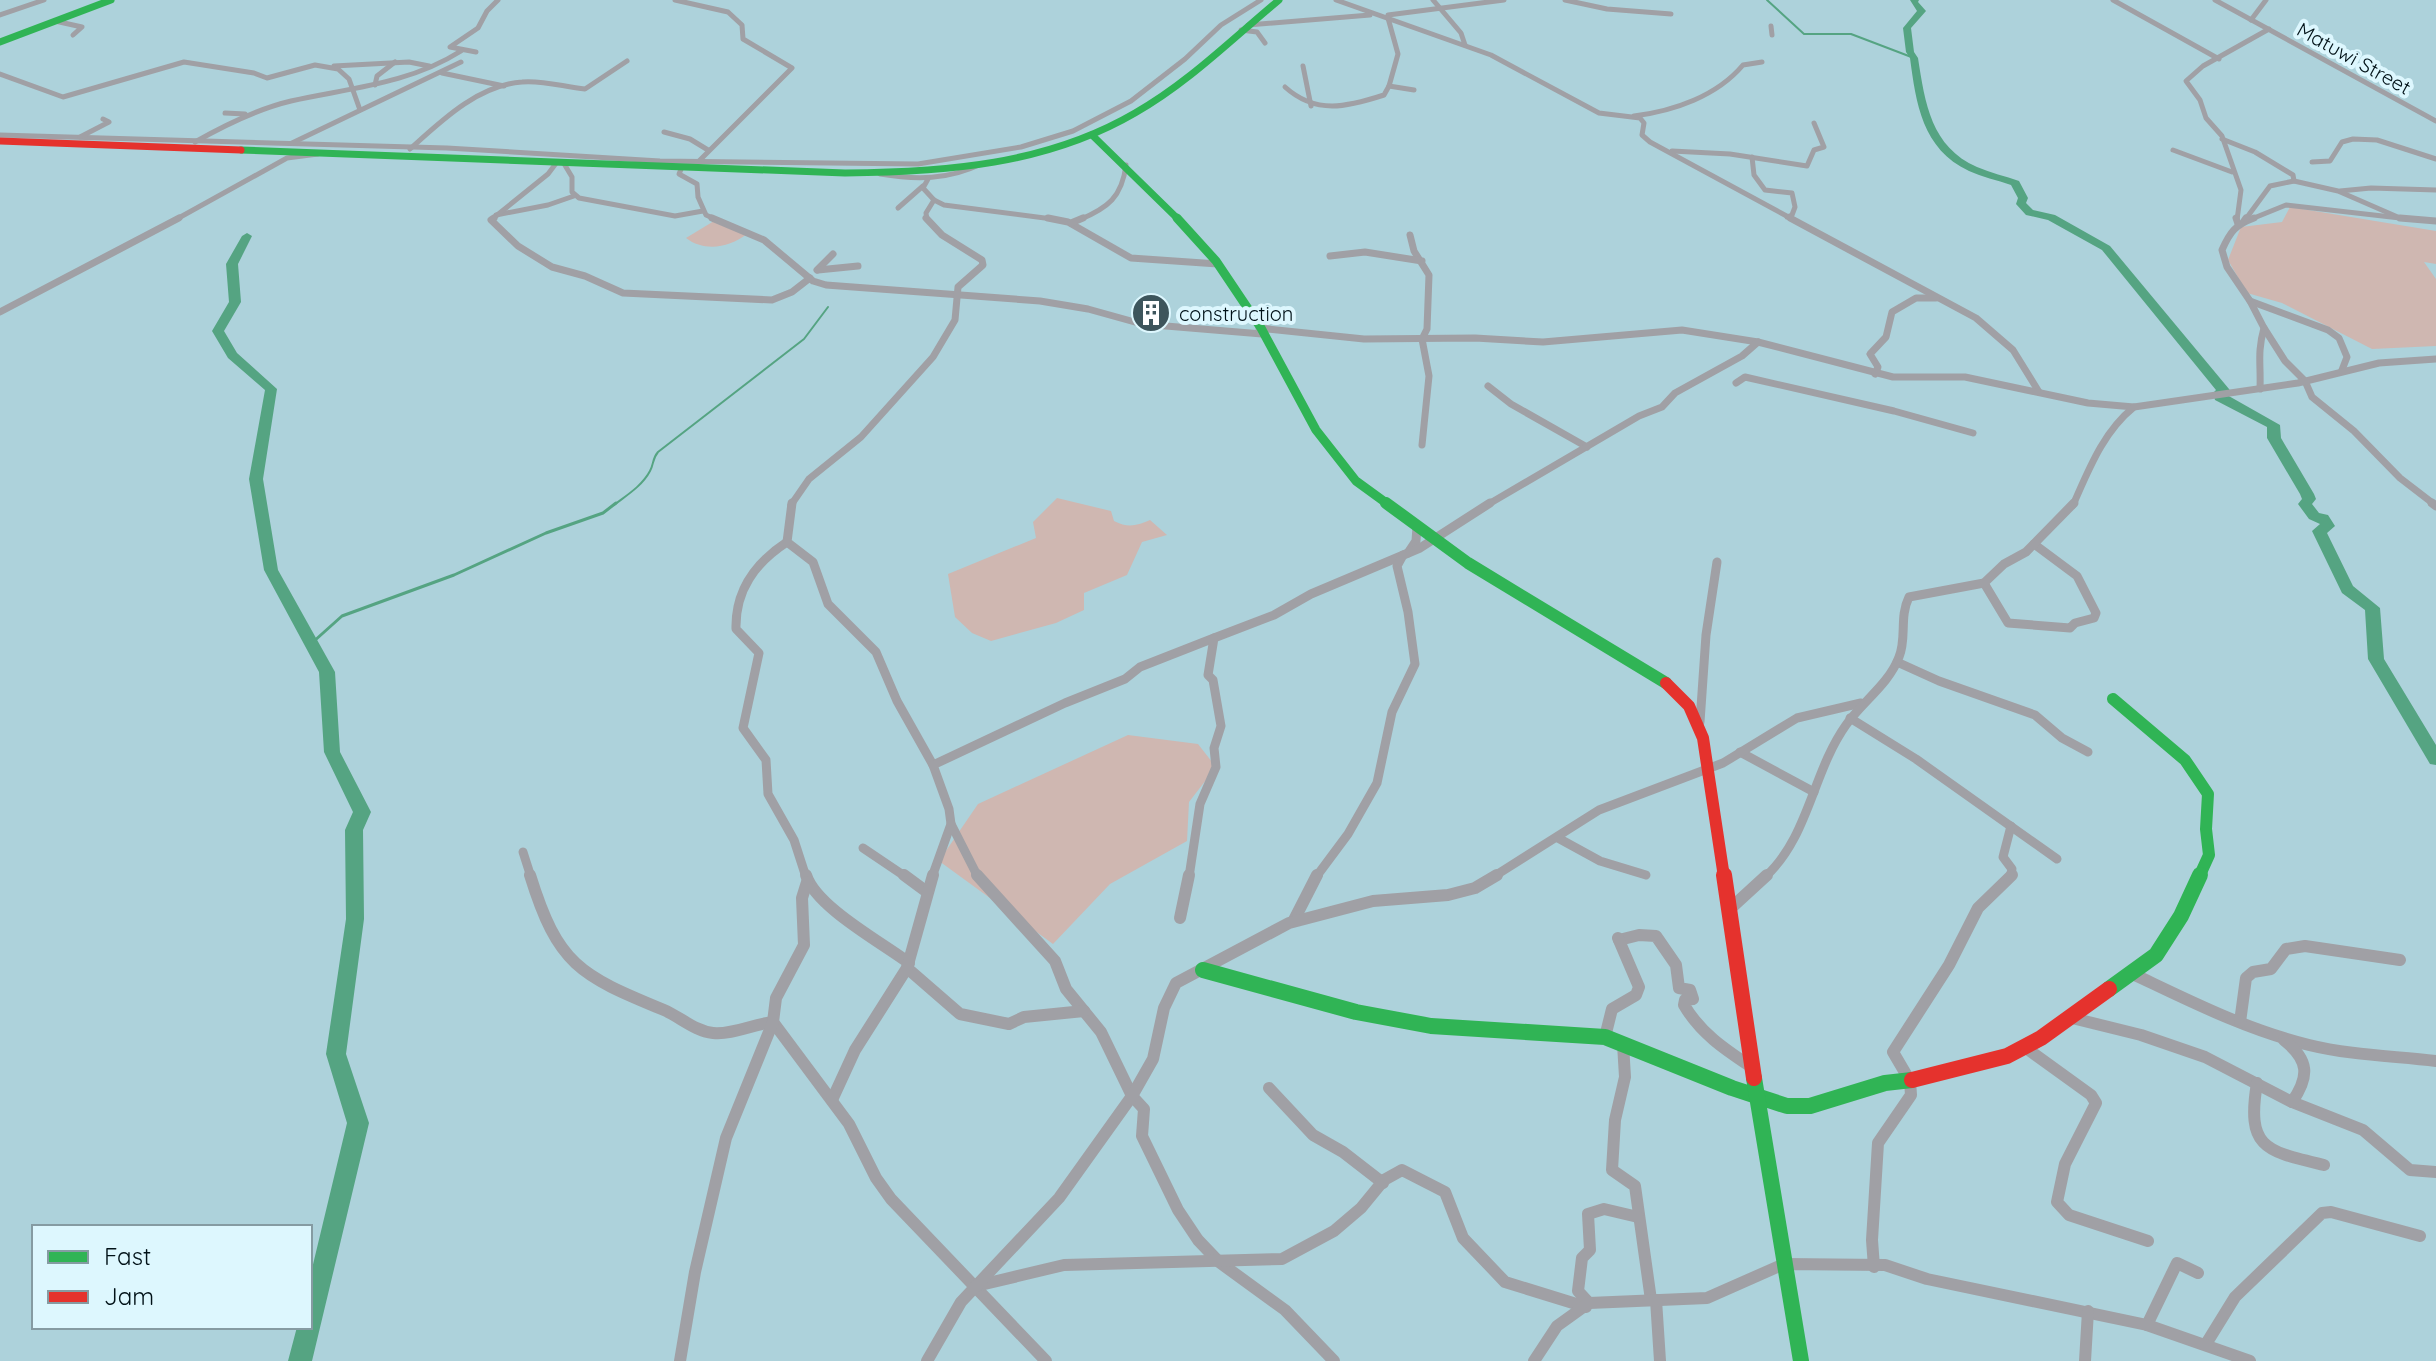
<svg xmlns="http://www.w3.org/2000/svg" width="2436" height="1361" font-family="Quicksand,sans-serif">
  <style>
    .green { fill: #cfb7b1 }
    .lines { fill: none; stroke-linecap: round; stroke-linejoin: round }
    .stream-far1 { stroke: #55a482; stroke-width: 2 }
    .stream { stroke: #55a482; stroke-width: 3 }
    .river { fill: #55a482; fill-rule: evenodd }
    .street-far3 { stroke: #a0a0a5; stroke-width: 5 }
    .street-far2 { stroke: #a0a0a5; stroke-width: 7 }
    .street-far1 { stroke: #a0a0a5; stroke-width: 9 }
    .street { stroke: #a0a0a5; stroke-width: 12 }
    .fast-far3 { stroke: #30b455; stroke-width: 7 }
    .fast-far2 { stroke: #30b455; stroke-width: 9 }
    .fast-far1 { stroke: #30b455; stroke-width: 12 }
    .fast { stroke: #30b455; stroke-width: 16 }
    .jam-far2 { stroke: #e5322d; stroke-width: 7 }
    .jam-far1 { stroke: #e5322d; stroke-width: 12 }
    .jam { stroke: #e5322d; stroke-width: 16 }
    .labels { text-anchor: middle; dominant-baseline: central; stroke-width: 8; stroke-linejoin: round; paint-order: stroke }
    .far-street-label { font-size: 20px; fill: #001117; stroke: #ddf7fe }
    .far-poi-label { font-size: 20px; fill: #001117; stroke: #ddf7fe; text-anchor: start }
  </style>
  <rect width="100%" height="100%" fill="#add2db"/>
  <g class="green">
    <polygon points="2290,207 2436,231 2436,264 2424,262 2436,279 2436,346 2372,349 2282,303 2247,293 2228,260 2241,227 2282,222"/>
    <path d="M714 221 747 234C729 248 704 252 686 238Z"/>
    <path d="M1057 498 1111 511 1114 521C1128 528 1136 526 1150 520L1167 535 1142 542 1127 575 1084 593V610L1056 623 991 641 972 633 955 617 948 574 1036 538 1033 522Z"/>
    <polygon points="1128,735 1198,744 1216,767 1189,802 1187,841 1110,884 1053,944 939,861 978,804"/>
  </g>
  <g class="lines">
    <g class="stream-far1">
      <polyline points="1767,0 1804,34 1851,34 1914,58"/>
      <path d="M614 505C627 495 642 486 650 471 654 464 652 459 658 452L804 339 828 307"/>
    </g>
    <polyline class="stream" points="313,642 342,616 454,575 546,533 603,513 616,503"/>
    <g class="river">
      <path d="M1910 0H1919L1918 2 1926 11 1911 28 1914 52 1918 58C1925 103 1931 147 1977 167 1991 173 2005 176 2019 181L2028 198 2026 203 2033 210 2055 215 2110 246 2229 389 2231 392 2227 395 2280 425 2281 438 2314 494 2316 499 2312 504 2319 513 2328 515 2335 526 2327 533 2353 586 2380 608 2384 659 2436 745V765L2430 764 2368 659 2365 610 2342 593 2312 531 2320 524 2309 519 2298 504 2302 499 2300 494 2267 438V427L2215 400 2213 393 2216 390 2102 250 2048 220 2026 215 2016 204 2018 198 2011 185C1997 180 1982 177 1969 171 1922 149 1916 103 1910 58L1906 52 1903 28 1917 11Z"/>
      <polygon points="247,233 252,236 238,264 241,302 224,331 237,353 277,389 263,479 278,570 335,672 340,752 371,812 363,830 364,919 346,1054 369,1123 312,1361 288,1361 297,1327 310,1327 310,1277 347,1123 326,1054 346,919 345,830 353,812 324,752 319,672 264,570 249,479 265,390 228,358 212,331 229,302 226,264 242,236"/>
    </g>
    <g class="street-far3">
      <polyline points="675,0 728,12 742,25 743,39 792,68 699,161"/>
      <polyline points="1336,0 1491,55 1599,113 1640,118 1644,123 1642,135 1650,142 1794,220"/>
      <polyline points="1433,0 1461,33 1465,45"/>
      <polyline points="1565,0 1607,9 1671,14"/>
      <polyline points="2113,0 2219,59"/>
      <polyline points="2215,0 2436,121"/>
      <polyline points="0,15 44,0"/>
      <polyline points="1388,15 1504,0"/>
      <polyline points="1388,18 1398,54 1389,86 1414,90"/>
      <polyline points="2251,20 2266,0"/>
      <polyline points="55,21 82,27 73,35"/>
      <polyline points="1248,25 1370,15"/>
      <polyline points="1771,26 1772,35"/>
      <polyline points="1241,30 1257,32 1265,43"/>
      <polyline points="476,52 450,47 478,28 487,11 498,0"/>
      <polyline points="334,66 409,62 429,66"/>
      <polyline points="1303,66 1311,106"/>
      <polyline points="442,73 504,86"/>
      <polyline points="0,74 63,97 184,62 254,73 267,78 315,65 338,69 349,79 360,110"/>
      <polyline points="375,85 377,76 395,62"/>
      <path d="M1285 87C1316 115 1347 107 1384 95L1389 86"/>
      <polyline points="225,113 245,114"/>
      <path d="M1634 116C1674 111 1717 96 1743 65L1762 62"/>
      <polyline points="664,132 690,139 708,150"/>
      <polyline points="0,135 447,148 660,161 918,164 1021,147 1073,131 1131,101 1185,59 1221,25 1261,0"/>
      <polyline points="80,137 109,122 103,119"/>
      <polyline points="2222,139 2255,152 2293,175 2294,181 2270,186 2245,220"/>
      <path d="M195 142C225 125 257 109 291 101 350 88 409 84 461 51"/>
      <polyline points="292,143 461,62"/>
      <path d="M410 149C441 121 478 85 522 82 543 80 564 87 585 89L627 61"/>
      <polyline points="2173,150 2232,172"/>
      <polyline points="1672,151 1730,154 1807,166 1814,150 1824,147 1814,123"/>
      <polyline points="1752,157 1754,175 1765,190 1792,193 1795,207 1792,215 1787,217"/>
      <polyline points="563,162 572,177 572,192 579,198 675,216 703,211"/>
      <polyline points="2312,162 2330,161 2342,142 2353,139 2377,140 2436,159"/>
      <polyline points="682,167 679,174 697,184 698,197 706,215 717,220"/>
      <path d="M880 174C916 180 948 180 981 164"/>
      <polyline points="928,179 923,188 934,200 944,205 1060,220"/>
      <polyline points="2294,181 2338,191 2400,218 2421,220"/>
      <polyline points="2340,191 2371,188 2436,190"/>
      <polyline points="898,208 923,186"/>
      <polyline points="496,215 548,205 574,196"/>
      <polyline points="175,220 287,158 318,154"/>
      <polyline points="491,220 548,174 557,162"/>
      <polyline points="927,220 926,213 934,200"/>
      <path d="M1079 220C1108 208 1122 197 1126 165"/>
      <polyline points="2237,220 2241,190 2222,136 2206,118 2200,100 2186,81 2203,66 2269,29"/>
      <polyline points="2249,220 2286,205 2400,218"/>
    </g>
    <g class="street-far2">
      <polyline points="494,218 491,220 518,246 552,267 585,276 623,293 772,300 792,292 810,278"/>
      <polyline points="712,218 764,240 813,281 826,285 1040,301 1088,309 1142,324 1262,334"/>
      <polyline points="1048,218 1068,222 1131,258 1218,264"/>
      <polyline points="1790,218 1976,318 2013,350 2039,392"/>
      <polyline points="2236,218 2238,224"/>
      <path d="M2254 218C2235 225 2230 232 2222 250L2227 267 2250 301 2328 330 2339 338 2347 357 2342 370"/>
      <polyline points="2400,218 2436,221"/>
      <polyline points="2244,221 2246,218"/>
      <polyline points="1071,223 1083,218"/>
      <polyline points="1410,235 1414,251 1429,275 1427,329 1422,339 1429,376 1422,445"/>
      <polyline points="1330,256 1365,252 1422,261"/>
      <polyline points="817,270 833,254"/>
      <polyline points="818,270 858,266"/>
      <path d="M2250 301 2264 328C2257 353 2261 364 2260 389"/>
      <polyline points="0,312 179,218"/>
      <polyline points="1259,328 1364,339 1475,338 1543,342 1682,330 1758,342 1893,377 1965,377 2088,403 2134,407"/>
      <polyline points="2264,328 2285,361 2305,381 2312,397 2354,431 2400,478 2435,505"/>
      <polyline points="1875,374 1878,367 1870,354 1886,337 1892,312 1916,298 1936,298"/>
      <polyline points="1736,383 1745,377 1894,411 1973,433"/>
      <polyline points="1488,386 1511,404 1587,447"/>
      <polyline points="791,505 809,479 861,437 933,357 955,320 958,287 983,265 982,260 942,235 926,218"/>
      <polyline points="1487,505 1639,416 1662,407 1675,393 1742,356 1758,342"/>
      <path d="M2073 505C2089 469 2103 432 2134 407L2298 383 2379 363 2436 359"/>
    </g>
    <g class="street-far1">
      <polyline points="792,503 787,542 813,562 828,604 876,652 897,701 933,765 949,809 951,824 932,877"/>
      <polyline points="2432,503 2436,506"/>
      <path d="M787 542C755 563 735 590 736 629L759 653 743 728 766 760 768 794 794 840 806 877"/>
      <polyline points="1408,553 1416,541 1417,527"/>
      <polyline points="1984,583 2008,623 2070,628 2075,623 2094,618 2096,613 2077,576 2034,544"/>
      <polyline points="1897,662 1939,681 2035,715 2062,738 2088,752"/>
      <polyline points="1850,718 1916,759 2057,859"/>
      <polyline points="1700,722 1706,635 1717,562"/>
      <polyline points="1740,752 1814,792"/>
      <polyline points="933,765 1065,703 1125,679 1140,667 1214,638"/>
      <polyline points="951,824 978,877"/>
      <polyline points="1558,838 1600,861 1646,875"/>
      <polyline points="863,848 906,877"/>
      <polyline points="523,852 531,877"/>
      <polyline points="1189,877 1200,804 1216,767 1214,748 1221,726 1213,680 1208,675 1214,638 1274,615 1311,594 1420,548 1490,503"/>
      <polyline points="1316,877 1348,834 1377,783 1392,712 1415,664 1408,612 1397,566 1403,555"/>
      <polyline points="1493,877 1599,810 1723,763 1797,718 1861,703"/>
      <path d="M1765 877C1809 837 1812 773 1846 725 1862 702 1889 684 1899 657 1907 638 1899 617 1909 597L1984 583 2004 564 2026 552 2074 503"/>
      <polyline points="2010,877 2012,869 2003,857 2011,826"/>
    </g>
    <g class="street">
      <path d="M530 875C558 965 579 975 664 1010 680 1017 695 1031 713 1033 733 1035 753 1024 773 1022L849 1124 876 1178 891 1199 1046 1361"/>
      <path d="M806 875C816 907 881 942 909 963"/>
      <polyline points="904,875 927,892"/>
      <polyline points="977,875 1055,961 1066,989 1101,1032 1132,1096 1144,1109 1142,1136 1178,1210 1198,1240 1219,1262 1285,1310 1334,1361"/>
      <polyline points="1731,908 1767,875"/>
      <polyline points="1180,918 1189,875"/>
      <polyline points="1294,920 1317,875"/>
      <path d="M1619 940 1639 935 1656 936 1676 965 1679 988 1690 990 1693 999 1685 1000 1684 1005C1701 1034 1726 1050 1753 1068"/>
      <polyline points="907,968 960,1014 1009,1024 1024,1017 1084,1011"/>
      <path d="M2133 974C2190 1001 2247 1030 2309 1045 2350 1055 2394 1056 2436 1061"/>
      <polyline points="2068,1017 2141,1035 2205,1057 2292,1102 2363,1130 2410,1170 2436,1172"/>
      <polyline points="2240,1022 2246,978 2253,972 2271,969 2286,949 2305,946 2400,960"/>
      <polyline points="1605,1037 1612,1009 1636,995 1639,987 1618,938"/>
      <path d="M2284 1040C2309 1060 2310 1076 2292 1102"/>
      <polyline points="1623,1044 1625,1077 1615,1120 1612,1170 1635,1186 1651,1300"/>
      <polyline points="2026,1048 2091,1095 2096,1103 2065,1164 2057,1202 2069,1215 2148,1241"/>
      <path d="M2257 1083C2246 1149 2266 1151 2324 1165"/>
      <polyline points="1269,1088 1313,1135 1343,1152 1383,1183"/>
      <polyline points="832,1100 855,1050 907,968 933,875"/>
      <polyline points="1874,1267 1872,1240 1878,1143 1911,1095 1910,1081 1893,1052 1949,965 1978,908 2012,875"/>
      <polyline points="976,1286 1064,1265 1282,1259 1334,1231 1361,1208 1384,1180 1402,1170 1445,1192 1463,1238 1505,1282 1586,1307"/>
      <polyline points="1656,1300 1660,1361"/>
      <polyline points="1589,1303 1578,1291 1582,1258 1590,1250 1588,1214 1604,1209 1638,1217"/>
      <polyline points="2147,1325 2177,1263 2198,1273"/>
      <polyline points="2206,1344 2235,1297 2322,1213 2331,1212 2420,1236"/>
      <polyline points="680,1361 695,1272 726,1138 773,1022 776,998 804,945 802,898 807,882"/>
      <polyline points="927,1361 961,1302 1059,1198 1132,1096 1153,1059 1164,1008 1176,983 1289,923 1373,901 1448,895 1475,888 1497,875"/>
      <polyline points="1534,1361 1557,1326 1589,1303 1707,1298 1784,1264 1885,1265 1927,1279 2147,1325 2250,1361"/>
      <polyline points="2085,1361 2088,1311"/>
    </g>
    <g class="fast-far3">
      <polyline points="0,42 111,0"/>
      <polyline points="1092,135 1179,220"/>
      <path d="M241 150 845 173C945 172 1046 165 1135 113 1188 83 1232 39 1279 0"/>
    </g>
    <polyline class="fast-far2" points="1177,218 1216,261 1261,328 1316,430 1356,481 1389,505"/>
    <g class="fast-far1">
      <polyline points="1386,503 1468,563 1666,683"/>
      <polyline points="2113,699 2185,760 2208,794 2206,829 2209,855 2199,877"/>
    </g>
    <g class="fast">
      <polyline points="1203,970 1356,1012 1431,1026 1605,1037 1732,1088 1787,1106 1810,1106 1885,1083 1912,1080"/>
      <polyline points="2109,989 2156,955 2181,916 2200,875"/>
      <polyline points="1754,1078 1801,1361"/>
    </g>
    <polyline class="jam-far2" points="0,141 241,150"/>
    <polyline class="jam-far1" points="1666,683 1689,706 1703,738 1724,877"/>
    <g class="jam">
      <polyline points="1724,875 1754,1078"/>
      <polyline points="1912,1080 2007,1056 2041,1038 2109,989"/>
    </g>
  </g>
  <defs>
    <symbol id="building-disc" viewBox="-11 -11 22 22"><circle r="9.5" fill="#3d555c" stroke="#ddf7fe"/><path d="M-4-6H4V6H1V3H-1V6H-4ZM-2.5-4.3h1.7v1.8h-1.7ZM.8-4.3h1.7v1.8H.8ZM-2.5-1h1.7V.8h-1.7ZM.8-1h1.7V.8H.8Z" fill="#fff"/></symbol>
  </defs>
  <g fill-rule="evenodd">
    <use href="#building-disc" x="1129" y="291" width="44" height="44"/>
  </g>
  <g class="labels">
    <g class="far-street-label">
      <text transform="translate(2354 58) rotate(29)">Matuwi Street</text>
    </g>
    <g class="far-poi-label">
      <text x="1179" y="313">construction</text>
    </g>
  </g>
  <rect x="32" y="1225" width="280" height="104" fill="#ddf7fe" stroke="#859ba2" stroke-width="2"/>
  <rect x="48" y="1251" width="40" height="12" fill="#30b455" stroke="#859ba2" stroke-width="2"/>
  <text x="104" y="1265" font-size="24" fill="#001117">Fast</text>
  <rect x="48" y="1291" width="40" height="12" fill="#e5322d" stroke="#859ba2" stroke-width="2"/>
  <text x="104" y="1305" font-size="24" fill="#001117">Jam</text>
</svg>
